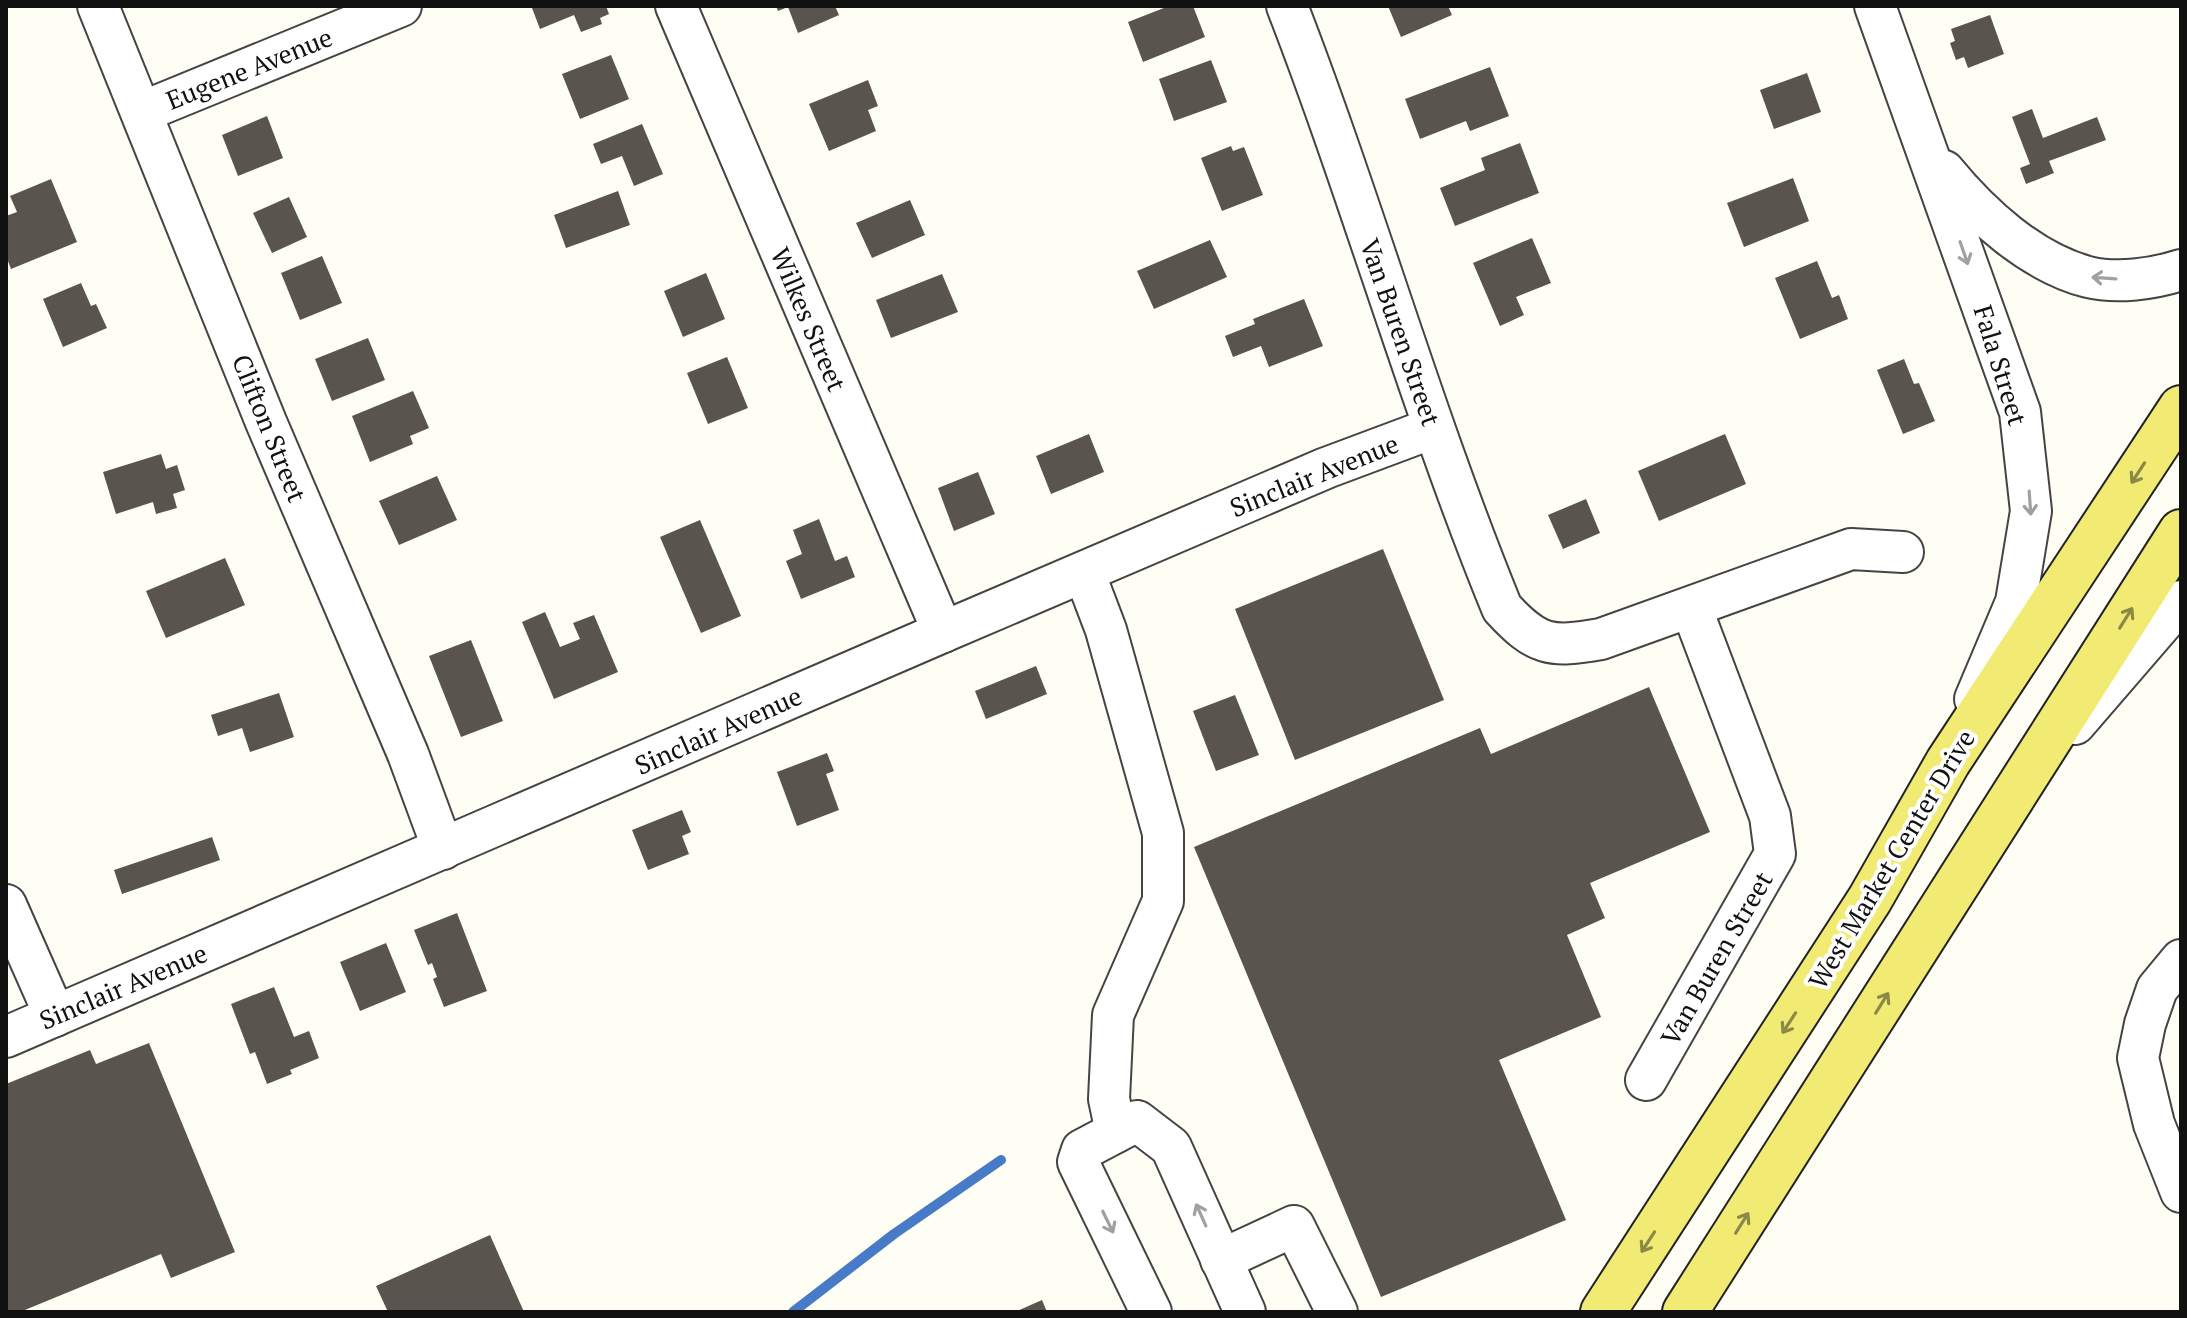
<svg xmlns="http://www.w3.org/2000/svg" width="2187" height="1318" font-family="'PT Serif',serif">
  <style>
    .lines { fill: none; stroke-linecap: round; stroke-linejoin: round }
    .stream { stroke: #477bc7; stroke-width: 10 }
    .building { fill: #59544d }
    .minor-casing { stroke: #444; stroke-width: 44 }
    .major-casing { stroke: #222; stroke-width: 48 }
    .minor { stroke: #fff; stroke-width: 40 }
    .major { stroke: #f1ea73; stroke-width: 44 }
    .oneway { stroke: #a0a0a0 }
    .oneway2 { stroke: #8c8847 }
    .labels { text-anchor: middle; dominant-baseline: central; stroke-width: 8; stroke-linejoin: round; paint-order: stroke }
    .street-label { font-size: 26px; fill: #111; stroke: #fff }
  </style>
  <rect width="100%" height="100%" fill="#fefef5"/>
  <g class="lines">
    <polyline class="stream" points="793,1312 894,1234 1001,1160"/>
  </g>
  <g class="building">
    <polygon points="537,6 606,6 609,14 600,18 602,24 581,32 574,15 540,29 532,8"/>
    <polygon points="776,6 835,6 839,15 798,33 788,7 778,11"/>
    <polygon points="1169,6 1193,6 1205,37 1143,62 1128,22"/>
    <polygon points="1388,6 1448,6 1452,15 1401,37"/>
    <polygon points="1990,15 2004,54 1968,68 1964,57 1956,60 1950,43 1955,41 1951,29"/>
    <polygon points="611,55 629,99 580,119 562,74"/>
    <polygon points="1211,60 1227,102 1174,121 1159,79"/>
    <polygon points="1490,67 1509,116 1470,131 1466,121 1420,139 1405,99"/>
    <polygon points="1807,73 1821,112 1774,129 1760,90"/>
    <polygon points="868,80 878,106 868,110 876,131 829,151 809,104"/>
    <polygon points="2032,109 2043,138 2097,117 2106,140 2049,161 2054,173 2026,184 2020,168 2030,164 2012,117"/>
    <polygon points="267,116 283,158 238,176 222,135"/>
    <polygon points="642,124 663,174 634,186 622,156 601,164 593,144"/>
    <polygon points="1520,143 1539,193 1455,226 1440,188 1485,170 1481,158"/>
    <polygon points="1231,146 1233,151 1244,147 1263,195 1222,211 1201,158"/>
    <polygon points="1793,178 1809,221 1744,247 1727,203"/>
    <polygon points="51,179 77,242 11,269 6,256 6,216 17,212 10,196"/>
    <polygon points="618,191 630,225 566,248 554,215"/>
    <polygon points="289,197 307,237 272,253 253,213"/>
    <polygon points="910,200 925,235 872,258 856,223"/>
    <polygon points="1532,238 1551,283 1516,297 1524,315 1500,326 1473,263"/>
    <polygon points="1210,240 1227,277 1154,309 1137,271"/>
    <polygon points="322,256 342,303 300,320 281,273"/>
    <polygon points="1817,261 1832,298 1839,295 1848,319 1800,339 1775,278"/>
    <polygon points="706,273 725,319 683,337 664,291"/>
    <polygon points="942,274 958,312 891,338 876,300"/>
    <polygon points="81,283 91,306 96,304 107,328 63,347 43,299"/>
    <polygon points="1304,299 1323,346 1269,367 1261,346 1233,357 1225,336 1255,324 1253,319"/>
    <polygon points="368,338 385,380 332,401 315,359"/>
    <polygon points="727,357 748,408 708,424 687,373"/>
    <polygon points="1904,359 1914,384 1919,383 1935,421 1903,434 1877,370"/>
    <polygon points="413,391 429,428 410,436 413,444 370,462 352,416"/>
    <polygon points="1089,434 1104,472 1051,494 1036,456"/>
    <polygon points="1725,434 1746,484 1659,521 1638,471"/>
    <polygon points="161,454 166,469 177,465 185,490 173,494 177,508 156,514 153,502 116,514 103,472"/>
    <polygon points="978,472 995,514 954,531 938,488"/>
    <polygon points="437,476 457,520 399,545 379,501"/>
    <polygon points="1586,499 1600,533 1563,549 1548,515"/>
    <polygon points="819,519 835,561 847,556 855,577 801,599 786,561 802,554 793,530"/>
    <polygon points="700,520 741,616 701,633 660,537"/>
    <polygon points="1383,549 1444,700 1295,760 1235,609"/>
    <polygon points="225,558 245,605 166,638 146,591"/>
    <polygon points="545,612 560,647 580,639 573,623 594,615 618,672 554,699 522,622"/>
    <polygon points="471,640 503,721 461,737 429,656"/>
    <polygon points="1036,666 1047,694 986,719 975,691"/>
    <polygon points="1649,687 1710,832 1590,883 1605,918 1567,935 1601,1017 1499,1060 1566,1220 1381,1297 1194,847 1480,728 1491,754"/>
    <polygon points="279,693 294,737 250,752 242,728 218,736 211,715"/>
    <polygon points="1235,695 1259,755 1216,771 1193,711"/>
    <polygon points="827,753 834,771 826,774 839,810 797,826 777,772"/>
    <polygon points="682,810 691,832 682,836 689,854 648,870 632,830"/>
    <polygon points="212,837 220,860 122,894 114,870"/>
    <polygon points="457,913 487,991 444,1007 433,979 437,977 432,963 428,965 414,930"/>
    <polygon points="386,943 406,992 360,1011 340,962"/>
    <polygon points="274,987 294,1037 309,1031 319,1058 290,1070 292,1074 267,1084 255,1052 250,1054 231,1004"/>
    <polygon points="149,1043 235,1252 171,1278 161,1254 20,1312 6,1312 6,1084 90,1050 96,1064"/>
    <polygon points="490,1235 524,1312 388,1312 376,1286"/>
    <polygon points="1042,1300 1047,1312 1015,1312"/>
  </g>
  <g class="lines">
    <defs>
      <g id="minor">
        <polyline points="98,6 266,422 408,754 443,849"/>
        <polyline points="676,6 943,632"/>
        <path d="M1287 6C1364 205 1421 410 1502 608 1537 646 1550 648 1601 639L1851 549 1903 552"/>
        <polyline points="1875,6 2020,412 2031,511 2016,602 1975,699"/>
        <polyline points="142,112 401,6"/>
        <path d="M1944 171C1980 215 2031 262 2088 277 2117 284 2153 279 2181 270"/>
        <polyline points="1084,572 1106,630 1163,833 1163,901 1113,1015 1109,1099 1116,1132"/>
        <polyline points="2075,724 2181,601"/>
        <polyline points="6,905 55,1016"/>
        <polyline points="2181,960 2157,989 2145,1024 2138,1058 2154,1124 2181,1192"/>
        <polyline points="6,1037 943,632 1326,468 1433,428"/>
        <polyline points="1646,1080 1775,854 1770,816 1691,607"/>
        <polyline points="1221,1260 1294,1226 1337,1312"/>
        <polyline points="1151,1312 1078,1162 1082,1150 1137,1121 1171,1147 1245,1312"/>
      </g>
      <g id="major">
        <polyline points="1603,1312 1870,899 1948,762 2181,408"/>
        <polyline points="1685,1312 2181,532"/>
      </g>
    </defs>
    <use href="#minor" class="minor-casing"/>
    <use href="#major" class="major-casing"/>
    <use href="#minor" class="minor"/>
    <use href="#major" class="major"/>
  </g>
  <defs><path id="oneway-shaft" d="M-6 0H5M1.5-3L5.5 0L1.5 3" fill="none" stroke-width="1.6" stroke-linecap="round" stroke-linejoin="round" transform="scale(2)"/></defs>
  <g class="oneway">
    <use href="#oneway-shaft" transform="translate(1964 253) rotate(71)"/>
    <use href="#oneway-shaft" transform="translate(2104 278) rotate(-176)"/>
    <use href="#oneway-shaft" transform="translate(2030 503) rotate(86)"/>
    <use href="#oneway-shaft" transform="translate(1201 1215) rotate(-114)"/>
    <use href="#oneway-shaft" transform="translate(1108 1222) rotate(64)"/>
  </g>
  <g class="oneway2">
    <use href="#oneway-shaft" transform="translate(2138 473) rotate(123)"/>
    <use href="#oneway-shaft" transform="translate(2126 618) rotate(-58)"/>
    <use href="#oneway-shaft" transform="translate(1882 1003) rotate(-58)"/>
    <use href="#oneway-shaft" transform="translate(1789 1023) rotate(123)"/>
    <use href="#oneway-shaft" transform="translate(1742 1223) rotate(-58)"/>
    <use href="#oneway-shaft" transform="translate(1648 1242) rotate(123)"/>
  </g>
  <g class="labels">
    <g class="street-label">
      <text transform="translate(249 68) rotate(-22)">Eugene Avenue</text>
      <text transform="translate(809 319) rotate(67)">Wilkes Street</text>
      <text transform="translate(1401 332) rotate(71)">Van Buren Street</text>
      <text transform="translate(2001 365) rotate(73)">Fala Street</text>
      <text transform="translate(270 428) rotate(68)">Clifton Street</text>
      <text transform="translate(1314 475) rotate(-22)">Sinclair Avenue</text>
      <text transform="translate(718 730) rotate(-24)">Sinclair Avenue</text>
      <text transform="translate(1891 859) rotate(-59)">West Market Center Drive</text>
      <text transform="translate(1716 958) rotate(-60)">Van Buren Street</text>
      <text transform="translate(123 986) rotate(-23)">Sinclair Avenue</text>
    </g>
  </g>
  <rect width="2187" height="1318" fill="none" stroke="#111111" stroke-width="16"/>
</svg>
